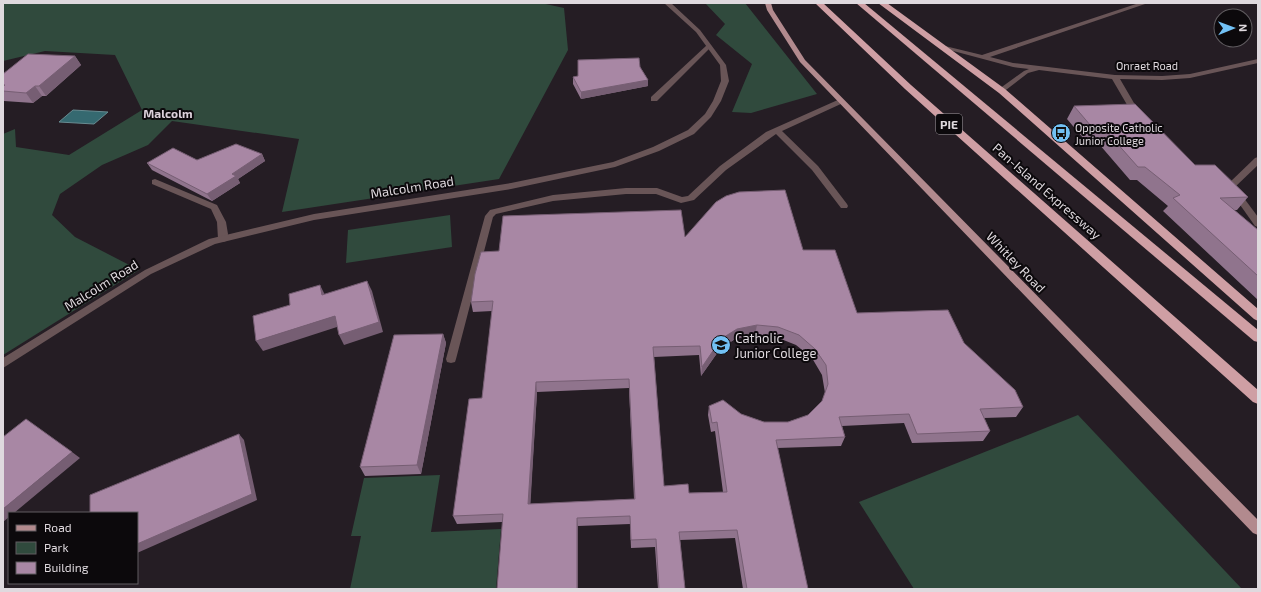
<svg xmlns="http://www.w3.org/2000/svg" width="1261" height="592" font-family="'Exo 2',sans-serif">
  <style>
    .green { fill: #304a3d }
    .water { fill: #356970; stroke: #688b91 }
    .lines { fill: none; stroke-linecap: round; stroke-linejoin: round }
    .lane { fill: #695557; fill-rule: evenodd }
    .street { fill: #695557; fill-rule: evenodd }
    .primary { fill: #b28a8e; fill-rule: evenodd }
    .highway { fill: #cf9fa4; fill-rule: evenodd }
    .wall { fill: #90748d; fill-rule: evenodd }
    .shaded-wall { fill: #765e73 }
    .building { fill: #a887a4; stroke: #765e73; fill-rule: evenodd }
    .labels { text-anchor: middle; dominant-baseline: central; stroke-width: 4; stroke-linejoin: round; paint-order: stroke }
    .far-street-label { font-size: 11px; fill: #dfd9de; stroke: #0c090c }
    .far-poi-label { font-size: 11px; fill: #dfd9de; stroke: #0c090c; text-anchor: start }
    .far-neighbourhood-label { font-size: 12px; font-weight: bold; fill: #dcd1db; stroke: #0c090c }
    .shield { fill: #0c090c; stroke: #a09b9f; stroke-width: 1 }
    .shield-label { font-size: 12px; font-weight: bold; fill: #dfd9de }
    .street-label { font-size: 13px; fill: #dfd9de; stroke: #0c090c }
    .poi-label { font-size: 13px; fill: #dfd9de; stroke: #0c090c; text-anchor: start }
  </style>
  <rect width="100%" height="100%" fill="#251d24"/>
  <g class="green">
    <polygon points="3,3 541,3 564,8 568,50 499,179 282,212 299,139 172,121 148,145 102,165 60,194 52,215 75,237 139,270 3,355 3,134 15,129 16,147 69,155 142,110 115,55 45,51 3,61"/>
    <polygon points="705,3 745,3 817,94 751,113 732,112 752,64 716,35 725,24"/>
    <polygon points="450,215 452,247 346,263 348,230"/>
    <polygon points="1078,415 1242,589 914,589 859,502"/>
    <polygon points="440,475 431,532 501,529 496,589 350,589 361,536 351,536 364,478"/>
  </g>
  <polygon class="water" points="73,110 108,112 94,124 59,122"/>
  <g class="lines">
    <g class="lane">
      <polygon points="1139,3 1148,3 990,57 1013,63 1115,75 1162,76 1190,74 1258,59 1258,63 1190,78 1162,80 1120,79 1141,115 1137,117 1133,115 1112,79 1039,70 1028,73 1002,93 998,91 999,89 1024,71 1029,69 1013,67 942,48 945,46 982,55"/>
      <polygon points="707,45 712,46 657,101 651,101 651,97"/>
      <polygon points="840,99 844,101 843,103 782,131 818,166 847,204 848,206 847,208 841,208 812,170 776,134 726,170 694,200 681,203 656,194 626,194 553,201 496,214 493,217 456,359 455,362 451,363 447,362 446,359 485,216 490,210 553,195 626,188 657,188 682,197 688,196 720,166 766,132"/>
      <polygon points="1258,157 1258,165 1234,188 1228,188 1227,186 1228,184 1255,158"/>
      <polygon points="155,179 217,205 226,222 228,234 226,241 223,242 218,239 217,222 211,209 152,184 152,180"/>
      <polygon points="1235,189 1238,190 1258,217 1258,227 1255,226 1231,192"/>
    </g>
    <polygon class="street" points="664,3 671,3 700,30 726,65 729,81 721,101 711,117 694,134 659,151 615,167 511,189 314,220 215,244 151,274 3,368 3,358 145,270 209,239 314,214 511,183 613,162 653,147 688,130 705,114 713,101 721,81 720,65 696,32"/>
    <polygon class="primary" points="765,3 771,3 773,10 805,60 1258,520 1258,535 1253,533 800,62 767,10"/>
    <g class="highway">
      <polygon points="815,3 823,3 911,85 1258,390 1258,404 1253,402 905,89"/>
      <polygon points="856,3 864,3 1258,330 1258,342 1254,341"/>
      <polygon points="878,3 887,3 1005,89 1258,309 1258,321 1254,319 999,93"/>
    </g>
  </g>
  <g class="wall">
    <polygon points="75,56 81,65 46,96 42,96 33,103 4,101 3,99 3,74"/>
    <polygon points="640,67 648,80 648,86 581,99 573,84 573,77"/>
    <polygon points="1074,106 1195,165 1248,197 1237,210 1234,210 1258,230 1258,300 1163,211 1168,206 1137,180 1130,180 1099,144 1089,145 1067,119"/>
    <polygon points="262,154 265,161 238,179 240,183 212,201 152,170 147,163 197,160"/>
    <path d="M685 237 803 250 857 313 964 343 1023 407 1016 417 984 418 990 431 983 441 912 443 904 423 842 426 845 437 841 446 777 448 808 589H743L735 538 680 540 685 589H658L655 547 631 548 630 524 578 526 502 522 457 524 453 516 482 398 492 311 473 312 471 302 499 251ZM755 335 776 337 796 345 812 358 822 375 825 393 822 402 808 415 788 422H764L741 414 709 406 708 415 711 432 715 431 723 492 689 493 664 486 654 357 699 355 701 376 720 349 735 339ZM629 388 634 499 530 504 537 392Z"/>
    <polygon points="443,334 446,343 421,474 365,476 360,467"/>
  </g>
  <g class="shaded-wall">
    <polygon points="75,56 81,65 46,96 39,86"/>
    <polygon points="648,80 648,86 581,99 581,92"/>
    <polygon points="35,86 42,96 33,103 26,93"/>
    <polygon points="262,154 265,161 238,179 240,183 212,201 207,194 232,174"/>
    <polygon points="367,281 372,291 383,332 344,345 339,335"/>
    <polygon points="320,285 325,295 322,295"/>
    <polygon points="335,316 340,326 263,351 256,341"/>
    <polygon points="757,325 755,335 735,339 720,349 701,376 702,367 721,339 737,329"/>
    <polygon points="443,334 446,343 421,474 417,465"/>
    <polygon points="536,382 537,392 530,512 528,504"/>
    <polygon points="239,434 244,440 257,500 137,553 137,544"/>
    <polygon points="72,452 80,458 14,513 9,513 9,517 3,522 3,509"/>
    <polygon points="577,518 578,526 578,589 577,589"/>
  </g>
  <g class="building">
    <polygon points="28,54 75,56 39,86 35,86 26,93 3,91 3,86 5,85 3,85 3,74"/>
    <polygon points="639,58 640,67 648,80 581,92 573,77 578,76 578,60"/>
    <polygon points="1135,104 1195,165 1215,165 1248,197 1220,198 1258,230 1258,276 1173,198 1180,195 1145,167 1138,167 1107,132 1096,132 1074,106"/>
    <polygon points="236,144 262,154 232,174 236,176 207,194 147,163 173,148 197,160"/>
    <path d="M785 190 803 250H835L857 313 948 310 964 343 1015 390 1023 407 980 409 990 431 917 434 909 414 839 417 845 437 776 440 808 589H747L737 530 679 532 685 589H659L656 539 631 540 630 516 577 518V589H497L503 514 453 516 469 399 482 398 493 301 471 302 475 274 481 252 499 251 503 216 681 210 685 237 716 202 726 196 739 192ZM757 325 778 327 799 335 815 349 826 365 828 384 822 401 808 415 788 422H764L741 414 723 400 709 406 712 423 717 422 727 492 689 493 688 484 664 486 653 347 700 346 702 367 721 339 737 329ZM629 379 635 499 528 504 536 382Z"/>
    <polygon points="367,281 379,322 339,335 335,316 256,341 253,316 290,305 289,294 320,285 322,295"/>
    <polygon points="443,334 417,465 360,467 394,335"/>
    <polygon points="26,419 72,452 3,509 3,437"/>
    <polygon points="239,434 252,494 137,544 137,513 90,513 90,495"/>
  </g>
  <defs>
    <symbol id="bus-disc" viewBox="-11 -11 22 22"><circle r="9.5" fill="#72c1f5" stroke="#0c090c"/><path d="M-5-6H5V4H4V6H2V4H-2V6H-4V4H-5ZM-3.5-4V0h7V-4ZM-3.5 1.2v1.5H-2V1.2ZM2 1.2v1.5H3.5V1.2Z" fill="#111"/></symbol>
    <symbol id="university-disc" viewBox="-11 -11 22 22"><circle r="9.5" fill="#72c1f5" stroke="#0c090c"/><path d="M0-5L7-2L0 1L-7-2ZM-4 1L0 2.5L4 1V4Q0 6-4 4Z" fill="#111"/></symbol>
  </defs>
  <g fill-rule="evenodd">
    <use href="#bus-disc" x="1050" y="122" width="22" height="22"/>
    <use href="#university-disc" x="710" y="334" width="22" height="22"/>
  </g>
  <g class="labels">
    <g class="far-street-label">
      <text x="1147" y="65">Onraet Road</text>
    </g>
    <g class="far-poi-label">
      <text x="1075" y="127">Opposite Catholic<tspan x="1075" dy="13">Junior College</tspan></text>
    </g>
    <g class="far-neighbourhood-label">
      <text x="168" y="113">Malcolm</text>
    </g>
    <rect class="shield" x="936" y="114" width="26" height="20" rx="3"/>
    <g class="shield-label">
      <text x="949" y="124">PIE</text>
    </g>
    <g class="street-label">
      <text transform="translate(412 187) rotate(-9)">Malcolm Road</text>
      <text transform="translate(1047 191) rotate(41)">Pan-Island Expressway</text>
      <text transform="translate(1016 262) rotate(46)">Whitley Road</text>
      <text transform="translate(101 285) rotate(-32)">Malcolm Road</text>
    </g>
    <g class="poi-label">
      <text x="735" y="338">Catholic<tspan x="735" dy="15">Junior College</tspan></text>
    </g>
  </g>
  <rect width="1261" height="592" fill="none" stroke="#dfd9de" stroke-width="8"/>
  <rect x="8" y="512" width="130" height="72" fill="#0c090c" stroke="#605c60"/>
  <rect x="16" y="525" width="20" height="6" fill="#b28a8e" stroke="#605c60"/>
  <text x="44" y="532" font-size="12" fill="#dfd9de">Road</text>
  <rect x="16" y="542" width="20" height="12" fill="#304a3d" stroke="#605c60"/>
  <text x="44" y="552" font-size="12" fill="#dfd9de">Park</text>
  <rect x="16" y="562" width="20" height="12" fill="#a887a4" stroke="#605c60"/>
  <text x="44" y="572" font-size="12" fill="#dfd9de">Building</text>
  <g transform="translate(1233 28) rotate(89)"><circle r="19" fill="#0c090c" stroke="#605c60"/>
  <path d="M0-3L7 15L0 10L-7 15Z" fill="#72c1f5"/>
  <text y="-6" font-size="11" font-weight="bold" text-anchor="middle" fill="#dfd9de">N</text>
  </g>
</svg>
